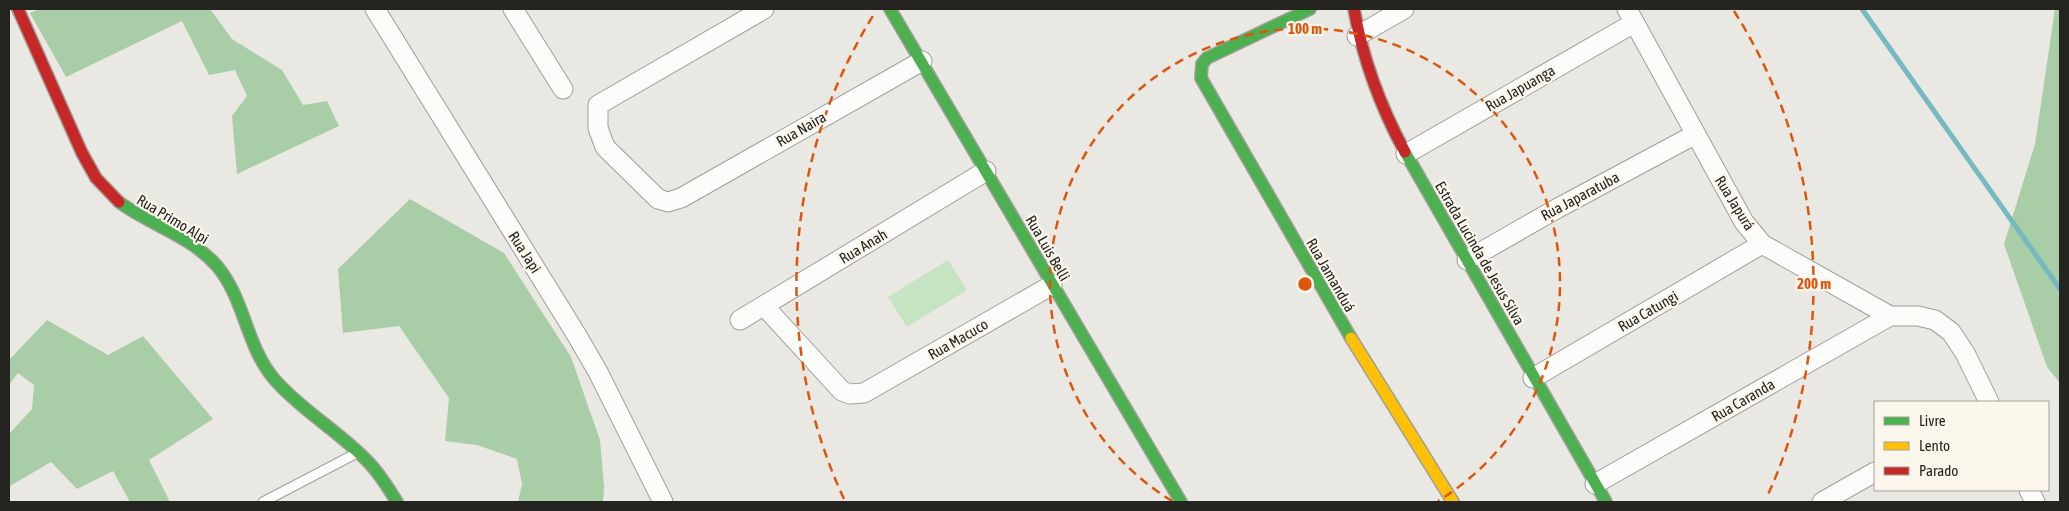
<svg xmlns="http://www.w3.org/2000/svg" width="2069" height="511" font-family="'Asap Condensed',sans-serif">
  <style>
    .green { fill: #c6e3c2 }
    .forest { fill: #a9cda6 }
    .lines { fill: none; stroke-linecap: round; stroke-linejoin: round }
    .stream { stroke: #74bac0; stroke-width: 5 }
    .lane-casing { stroke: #a09e99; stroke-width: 11 }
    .street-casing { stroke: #a09e99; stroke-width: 21 }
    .fast-casing { stroke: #a09e99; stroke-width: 14 }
    .slow-casing { stroke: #a09e99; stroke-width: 14 }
    .jam-casing { stroke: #a09e99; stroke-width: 14 }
    .lane { stroke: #fcfcfb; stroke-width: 9 }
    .street { stroke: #fcfcfb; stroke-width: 19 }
    .fast { stroke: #4caf50; stroke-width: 11 }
    .slow { stroke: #ffc107; stroke-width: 11 }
    .jam { stroke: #c62828; stroke-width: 11 }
    .ring { fill: none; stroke: #de560d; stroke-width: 2.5; stroke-dasharray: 9 6 }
    .labels { text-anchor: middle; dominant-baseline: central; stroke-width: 4.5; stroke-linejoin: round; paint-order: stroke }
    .street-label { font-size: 15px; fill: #252420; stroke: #fbf6ec }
    .centre { fill: #de560d; stroke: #fbf6ec; stroke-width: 2.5 }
    .ring-label { font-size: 15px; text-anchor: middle; font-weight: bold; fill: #de560d; stroke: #fbf6ec; stroke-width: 4.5; stroke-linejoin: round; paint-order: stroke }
  </style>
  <rect width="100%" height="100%" fill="#eae8e2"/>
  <polygon class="green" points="948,260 967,290 907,327 888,297"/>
  <g class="forest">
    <polygon points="39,9 210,9 232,39 282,70 303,105 327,101 339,126 237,174 232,116 247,96 235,70 209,75 182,21 66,77 30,13"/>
    <polygon points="2055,9 2060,9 2060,383 2047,367 2004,244 2035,144"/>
    <polygon points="410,199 504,253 571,357 600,440 604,487 603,502 518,502 522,484 517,459 477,445 445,441 449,398 399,326 343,333 338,269"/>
    <polygon points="47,320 108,355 143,336 213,419 149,460 170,502 130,502 113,471 77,489 51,462 10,486 9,484 9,434 32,409 34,385 18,373 9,385 9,360"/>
  </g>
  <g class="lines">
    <polyline class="stream" points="1862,9 2060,289"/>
    <defs>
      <polyline id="lane" points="263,502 355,454"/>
      <g id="street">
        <polyline points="375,9 576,334 598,372 663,502"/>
        <polyline points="513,9 563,89"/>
        <polyline points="764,9 598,105 598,128 605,147 658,199 668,202 681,198 922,61"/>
        <polyline points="1627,9 1744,222 1762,244 1890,316 1918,316 1935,320 1951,332 1965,353 1989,402"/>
        <polyline points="1357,36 1404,9"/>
        <polyline points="1406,154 1634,23"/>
        <polyline points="1467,260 1558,208 1694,135"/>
        <polyline points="764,306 842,391 850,394 864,393 1052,285"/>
        <polyline points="740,320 986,171"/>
        <polyline points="1533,378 1762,244"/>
        <polyline points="1595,484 1890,316"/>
        <polyline points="2029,490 2035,502"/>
        <polyline points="1822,502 1875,472"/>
      </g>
      <g id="fast">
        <polyline points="890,9 1181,502"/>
        <polyline points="1310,9 1207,58 1202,64 1201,78 1351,338"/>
        <polyline points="1405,152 1606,502"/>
        <path d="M119 202C150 225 191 236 217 266 245 299 246 347 275 380 303 412 342 433 371 465 381 476 389 489 397 502"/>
      </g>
      <polyline id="slow" points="1351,338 1453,502"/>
      <g id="jam">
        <polyline points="18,9 82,153 96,178 119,202"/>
        <path d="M1354 9C1363 60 1380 106 1405 152"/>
      </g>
    </defs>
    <use href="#lane" class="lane-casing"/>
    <use href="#street" class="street-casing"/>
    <use href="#fast" class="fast-casing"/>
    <use href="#slow" class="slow-casing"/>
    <use href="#jam" class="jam-casing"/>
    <use href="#lane" class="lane"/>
    <use href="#street" class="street"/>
    <use href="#fast" class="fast"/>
    <use href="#slow" class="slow"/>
    <use href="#jam" class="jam"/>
  </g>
  <g class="ring">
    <path d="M1172 501A255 255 0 1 1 1438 501"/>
    <path d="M844 499A509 509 0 0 1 876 11M1734 11A509 509 0 0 1 1766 499"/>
  </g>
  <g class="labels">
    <g class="street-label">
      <text transform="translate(1520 88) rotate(-30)">Rua Japuanga</text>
      <text transform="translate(801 129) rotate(-30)">Rua Naira</text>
      <text transform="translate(1580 196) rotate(-28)">Rua Japaratuba</text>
      <text transform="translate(1735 203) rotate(58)">Rua Japurá</text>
      <text transform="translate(173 219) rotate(31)">Rua Primo Alpi</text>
      <text transform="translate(863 246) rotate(-31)">Rua Anah</text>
      <text transform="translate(1048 248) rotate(60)">Rua Luis Belli</text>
      <text transform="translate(525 252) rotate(57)">Rua Japi</text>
      <text transform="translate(1480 253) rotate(60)">Estrada Lucinda de Jesus Silva</text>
      <text transform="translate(1331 275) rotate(60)">Rua Jamanduá</text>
      <text transform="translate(1648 311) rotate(-30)">Rua Catungi</text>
      <text transform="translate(958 339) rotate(-30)">Rua Macuco</text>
      <text transform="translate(1743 400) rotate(-30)">Rua Caranda</text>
    </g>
  </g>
  <circle cx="1305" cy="284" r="8" class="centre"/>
  <g class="ring-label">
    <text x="1305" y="34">100 m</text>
    <text x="1814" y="289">200 m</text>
  </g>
  <rect width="2069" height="511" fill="none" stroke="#252420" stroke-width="20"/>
  <rect x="1874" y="401" width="175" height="90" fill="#fbf6ec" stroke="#a5a29a"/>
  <rect x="1884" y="417" width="25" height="8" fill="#4caf50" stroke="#a5a29a"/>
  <text x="1919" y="426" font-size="15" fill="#252420">Livre</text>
  <rect x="1884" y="442" width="25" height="8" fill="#ffc107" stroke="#a5a29a"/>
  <text x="1919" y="451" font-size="15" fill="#252420">Lento</text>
  <rect x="1884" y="467" width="25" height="8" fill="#c62828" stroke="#a5a29a"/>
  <text x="1919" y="476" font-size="15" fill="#252420">Parado</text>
</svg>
